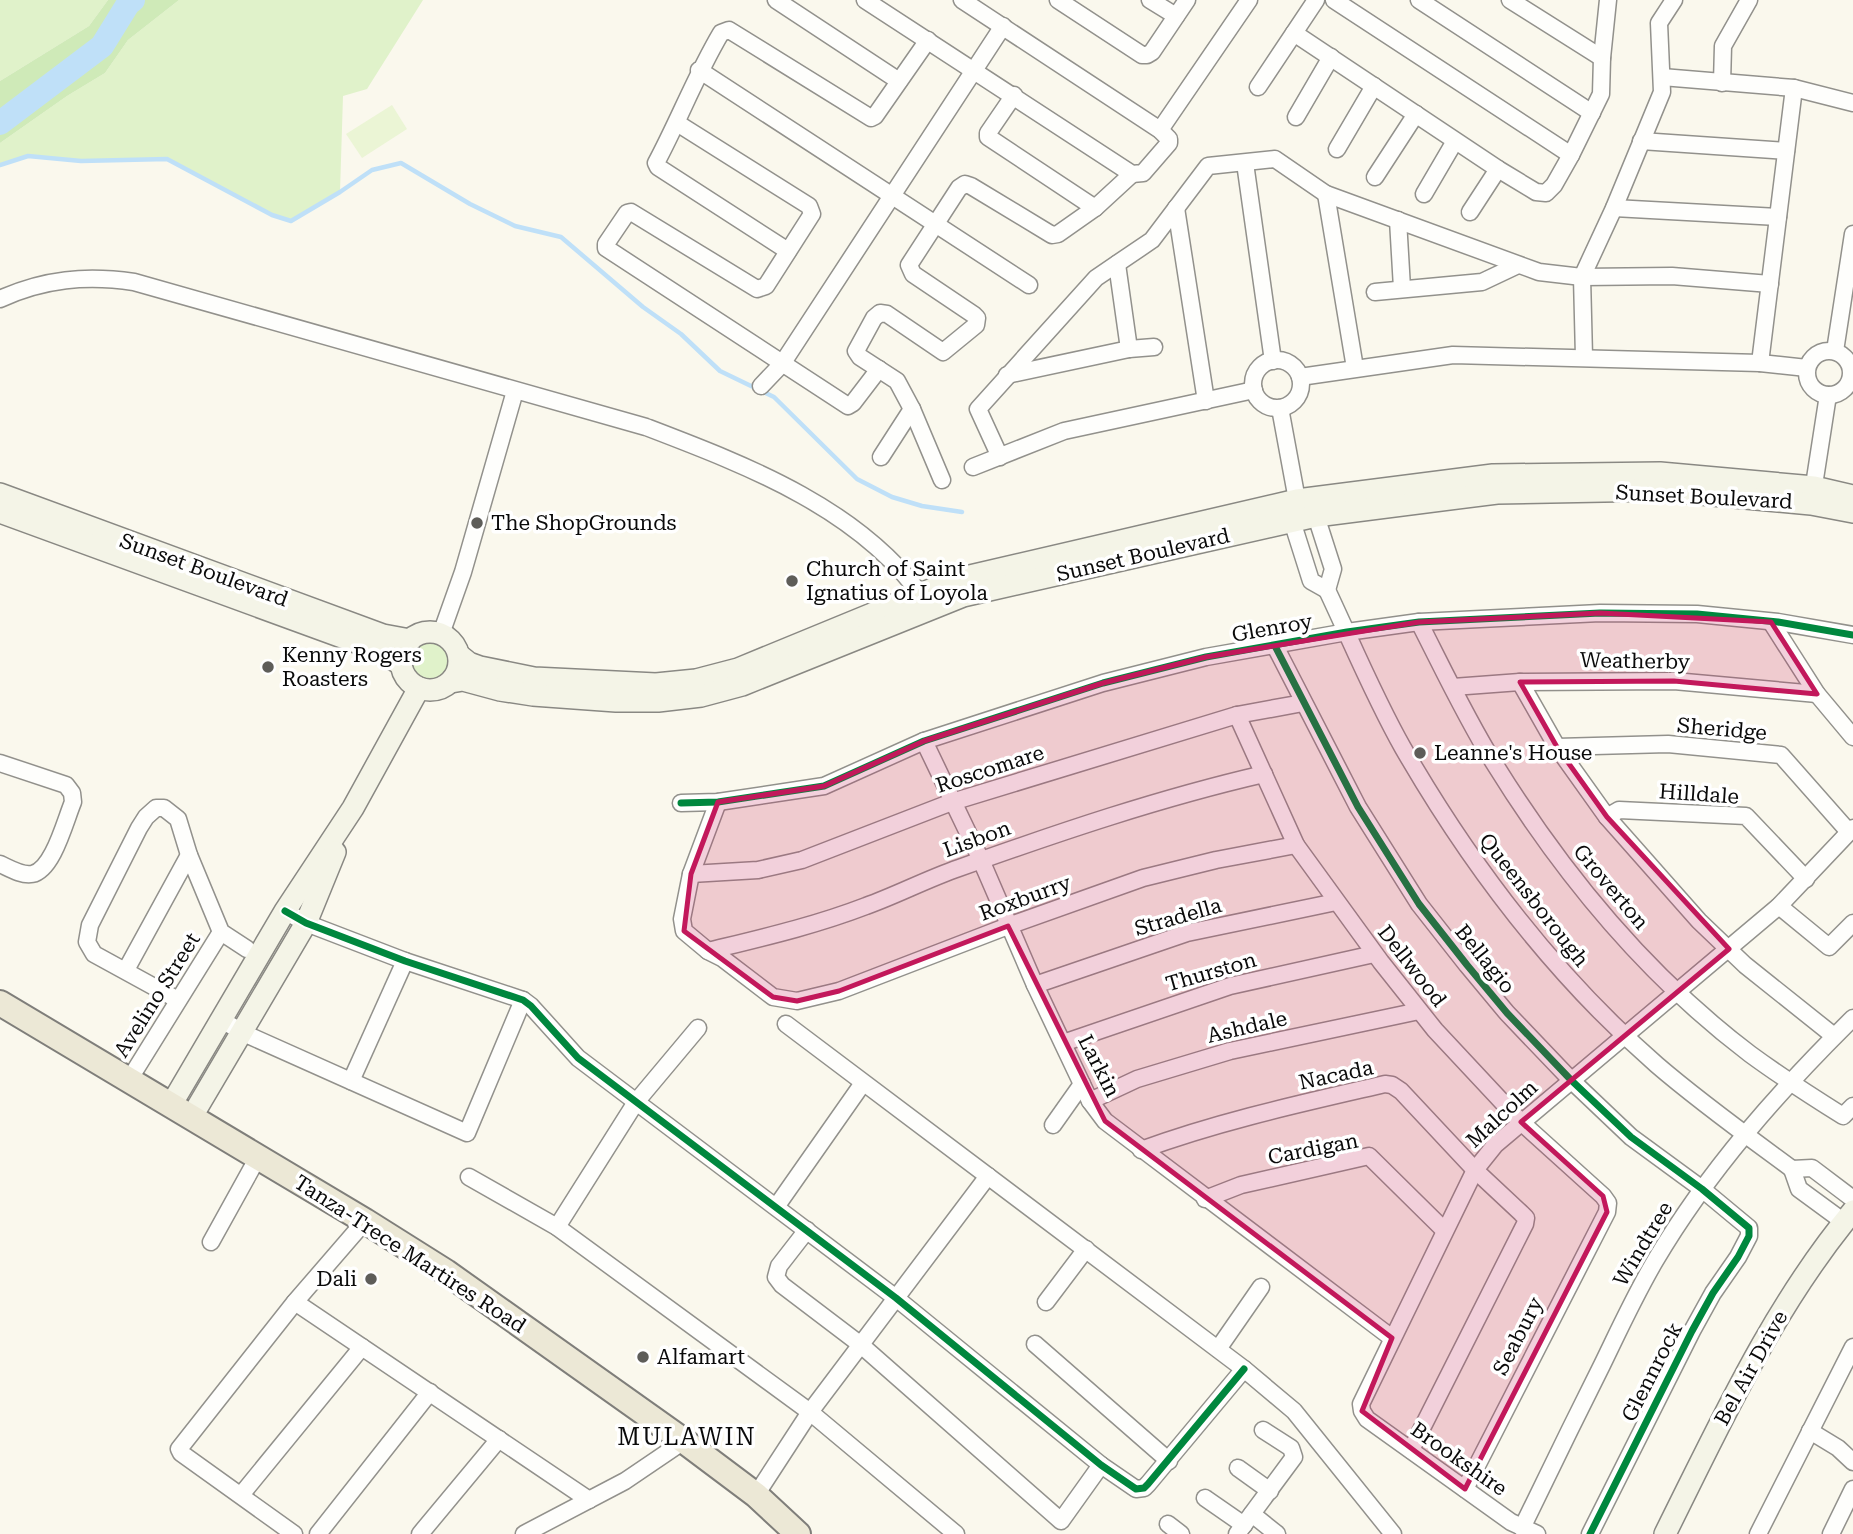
<svg xmlns="http://www.w3.org/2000/svg" width="1853" height="1534" font-family="'Roboto Serif',serif">
  <style>
    .green { fill: #e0f2ca }
    .forest { fill: #cfeab8 }
    .pitch { fill: #ebf5d5 }
    .lines { fill: none; stroke-linecap: round; stroke-linejoin: round }
    .stream { stroke: #bfe0f8; stroke-width: 4.5 }
    .river { stroke: #bfe0f8; stroke-width: 24 }
    .street-casing { stroke: #92918c; stroke-width: 19 }
    .secondary-casing { stroke: #898883; stroke-width: 24 }
    .primary-casing { stroke: #7f7e7a; stroke-width: 28 }
    .street { stroke: #fefefc; stroke-width: 16 }
    .secondary { stroke: #f4f4e7; stroke-width: 21 }
    .primary { stroke: #ece8d6; stroke-width: 24 }
    .cycleway-casing { stroke: #fff; stroke-width: 11 }
    .cycleway { stroke: #00873e; stroke-width: 7 }
    .marked { fill: #c2185b; fill-opacity: 0.2; stroke: #c2185b; stroke-width: 5; stroke-linejoin: round }
    .poi-dot { fill: #5e5d59; stroke: #fff; stroke-width: 2.5 }
    .labels { text-anchor: middle; dominant-baseline: central; stroke-width: 7; stroke-linejoin: round; paint-order: stroke }
    .street-label { font-size: 21px; fill: #0a0a0a; stroke: #fff }
    .poi-label { font-size: 21px; fill: #0a0a0a; stroke: #fff; text-anchor: start }
    .quarter-label { font-size: 24px; letter-spacing: 2px; fill: #0a0a0a; stroke: #fff }
  </style>
  <rect width="100%" height="100%" fill="#faf8ed"/>
  <g class="green">
    <polygon points="0,0 108,0 89,26 0,81"/>
    <polygon points="179,0 423,0 367,89 343,96 340,192 291,221 272,215 167,159 81,161 28,156 0,165 0,143 67,96 105,73 128,40"/>
    <circle cx="432" cy="660" r="20"/>
  </g>
  <polygon class="forest" points="108,0 179,0 128,40 105,73 67,96 0,143 0,81 89,26"/>
  <polygon class="pitch" points="392,105 407,129 362,158 346,134"/>
  <g class="lines">
    <polyline class="stream" points="0,165 28,156 81,161 167,159 272,215 291,221 340,192 372,170 401,163 470,204 515,226 561,237 643,307 681,334 720,371 774,397 857,479 892,497 922,506 962,512"/>
    <polyline class="river" points="0,123 102,46 128,4 133,0"/>
    <defs>
      <g id="street">
        <polyline points="776,0 899,81"/>
        <polyline points="865,0 1132,174 1143,173 1169,143 1169,139 1160,130 962,0"/>
        <polyline points="1058,0 1142,55 1147,55 1152,52 1187,0"/>
        <polyline points="1150,0 1176,16"/>
        <polyline points="1334,0 1571,155"/>
        <polyline points="1419,0 1592,113"/>
        <polyline points="1510,0 1602,58"/>
        <polyline points="1294,33 1498,169 1536,192 1546,193 1554,185 1571,155 1601,94 1602,58 1608,0"/>
        <polyline points="699,70 1029,285"/>
        <polyline points="1662,77 1794,88 1853,103"/>
        <polyline points="1722,83 1723,46 1749,0"/>
        <polyline points="1258,87 1316,0"/>
        <polyline points="1014,95 988,133 988,137 1095,208"/>
        <polyline points="1296,117 1331,57"/>
        <polyline points="677,123 809,206 812,214 766,286 757,289 631,212 627,213 606,244 606,248 848,406 853,403 879,369"/>
        <polyline points="1160,130 1249,0"/>
        <polyline points="1641,141 1786,151"/>
        <polyline points="1337,149 1374,86"/>
        <polyline points="1245,163 1273,361"/>
        <polyline points="1375,177 1416,114"/>
        <polyline points="1326,194 1355,368"/>
        <polyline points="1424,194 1455,141"/>
        <polyline points="1176,208 1206,401"/>
        <polyline points="1614,208 1778,217"/>
        <polyline points="1470,212 1498,169"/>
        <polyline points="1398,220 1402,288"/>
        <path d="M788 251 658 167 656 163C679 120 696 75 721 33L729 30 871 118 875 116 928 40"/>
        <polyline points="1117,264 1129,349"/>
        <polyline points="1375,292 1482,282 1518,265"/>
        <path d="M0 299C44 279 86 275 134 282L646 427C748 466 862 509 926 602"/>
        <polyline points="1835,351 1853,234"/>
        <circle cx="1829" cy="373" r="22"/>
        <polyline points="1584,357 1582,277 1614,208 1662,92 1659,23 1674,0"/>
        <circle cx="1277" cy="384" r="24"/>
        <polyline points="1760,363 1794,88"/>
        <polyline points="1007,375 1129,349 1154,347"/>
        <polyline points="1300,377 1453,355 1760,363 1807,368"/>
        <polyline points="761,386 782,364 1003,26"/>
        <polyline points="1280,408 1297,500 1292,521 1311,581 1327,590"/>
        <polyline points="881,457 912,409"/>
        <polyline points="1000,457 978,409 1096,278 1152,240 1208,166 1275,159 1326,194 1539,272 1582,277 1672,276 1770,284"/>
        <polyline points="973,467 1064,431 1254,390"/>
        <polyline points="942,480 912,409 897,381 860,357 856,351 874,318 880,313 887,314 943,352 976,325 977,318 974,315 913,274 909,265 959,188 965,184 971,186 1052,235 1058,234 1095,208 1132,174"/>
        <polyline points="1812,498 1828,395"/>
        <polyline points="1308,509 1316,516 1333,569 1327,590"/>
        <path d="M1327 590C1352 643 1374 697 1403 748 1471 866 1554 975 1657 1065 1700 1102 1746 1135 1792 1169"/>
        <path d="M1419 622C1443 669 1466 718 1494 763 1562 873 1647 976 1750 1054 1780 1076 1811 1096 1843 1116L1853 1106"/>
        <polyline points="1771,622 1817,694 1853,737"/>
        <polyline points="441,634 463,572 515,391"/>
        <polyline points="1275,646 1358,807 1419,904 1467,965 1507,1013 1571,1080 1631,1137 1702,1189 1749,1228 1749,1236 1738,1257 1713,1293 1692,1331 1590,1534"/>
        <polyline points="1520,682 1557,747 1607,817 1699,921 1745,965 1834,1036"/>
        <polyline points="1453,687 1520,682 1674,681 1817,694"/>
        <polyline points="1237,715 1296,845 1381,962 1435,1030 1521,1122 1603,1196 1608,1203 1607,1212 1465,1489"/>
        <polyline points="924,741 981,860 1035,985 1090,1101 1105,1121 1392,1338"/>
        <polyline points="1557,747 1668,744 1781,755 1849,832"/>
        <path d="M0 763 66 785 72 793 73 802C65 821 53 870 32 874 22 876 9 868 0 864"/>
        <polyline points="718,802 691,874 682,919 684,931 708,951 722,958 773,997 797,1001 839,991 1008,926 1143,878 1216,860 1296,845"/>
        <polyline points="681,803 718,802 824,786 924,741 1103,683 1206,657 1347,632 1419,622 1600,613 1697,614 1778,622 1853,635"/>
        <polyline points="1607,817 1619,810 1746,816 1806,879"/>
        <polyline points="691,874 758,870 802,860 952,802 1237,715 1303,703"/>
        <polyline points="1779,906 1829,947 1853,923"/>
        <polyline points="285,911 306,923 405,961 523,1000 531,1006 578,1058 896,1298 1101,1465 1136,1489 1144,1488 1148,1484 1244,1369"/>
        <path d="M708 951C761 938 814 926 866 906 897 895 927 879 959 868 1060 832 1160 798 1264 774"/>
        <polyline points="126,970 189,855"/>
        <polyline points="1035,985 1187,933 1336,902"/>
        <polyline points="178,1000 94,954 87,942 90,925 139,828 146,817 156,808 164,808 178,819 189,855 221,932 247,949"/>
        <polyline points="221,1020 250,1036 467,1133 523,1000"/>
        <polyline points="786,1024 1244,1369 1294,1411 1393,1534"/>
        <polyline points="1063,1043 1230,986 1374,954"/>
        <polyline points="129,1080 221,932"/>
        <polyline points="351,1081 405,961"/>
        <polyline points="1090,1101 1137,1079 1230,1051 1419,1011"/>
        <polyline points="1053,1125 1082,1084"/>
        <path d="M1141 1150C1220 1121 1303 1103 1385 1084L1392 1085 1401 1091 1475 1170 1521 1213 1526 1218 1525 1224 1411 1450"/>
        <polyline points="1792,1169 1799,1189 1844,1222"/>
        <polyline points="1792,1169 1812,1168 1853,1199"/>
        <polyline points="469,1177 557,1227 810,1412 956,1534"/>
        <polyline points="1205,1199 1241,1185 1369,1156 1444,1230"/>
        <polyline points="776,1207 863,1083"/>
        <polyline points="557,1227 636,1102 698,1028"/>
        <polyline points="807,1230 779,1266 776,1277 782,1285 861,1345 1061,1521 1101,1465"/>
        <polyline points="211,1242 258,1157"/>
        <polyline points="295,1302 589,1500"/>
        <polyline points="1046,1302 1086,1249"/>
        <polyline points="1035,1344 1169,1461"/>
        <polyline points="1218,1349 1261,1287"/>
        <polyline points="1810,1431 1838,1448 1853,1462"/>
        <polyline points="1238,1468 1270,1491"/>
        <polyline points="241,1495 362,1347"/>
        <polyline points="756,1495 810,1412 988,1176"/>
        <polyline points="1205,1498 1244,1525"/>
        <polyline points="1252,1514 1277,1534"/>
        <polyline points="1168,1524 1181,1534"/>
        <path d="M1522 1528C1548 1474 1575 1419 1602 1365 1619 1330 1635 1295 1655 1261 1708 1171 1779 1091 1853 1018"/>
        <polyline points="294,1534 181,1453 179,1449 295,1302 365,1221"/>
        <polyline points="318,1534 430,1392"/>
        <polyline points="420,1534 499,1439"/>
        <polyline points="524,1534 625,1481 684,1441"/>
        <polyline points="1237,1534 1294,1457 1291,1448 1263,1430"/>
        <polyline points="1537,1534 1511,1522 1367,1419 1362,1411 1361,1404 1475,1170 1495,1145 1779,906 1853,828"/>
        <polyline points="1758,1534 1853,1347"/>
        <polyline points="1831,1534 1853,1489"/>
      </g>
      <g id="secondary">
        <polyline points="0,494 383,635 410,640"/>
        <polyline points="0,512 372,648 401,664"/>
        <circle cx="430" cy="661" r="29"/>
        <polyline points="459,655 469,663 480,667 534,678 656,684 696,680 738,669 957,579 1297,500 1493,475 1660,473 1814,487 1853,496"/>
        <polyline points="451,682 463,680 500,690 533,695 616,701 658,701 701,696 742,685 963,596 1316,516 1497,493 1657,490 1811,504 1853,512"/>
        <polyline points="171,1105 285,911 353,808 419,688"/>
        <polyline points="191,1118 306,923 335,852"/>
        <path d="M1665 1534C1721 1422 1773 1307 1853 1211"/>
      </g>
      <polyline id="primary" points="0,1003 365,1221 446,1272 684,1441 756,1495 798,1534"/>
    </defs>
    <use href="#street" class="street-casing"/>
    <use href="#secondary" class="secondary-casing"/>
    <use href="#primary" class="primary-casing"/>
    <use href="#street" class="street"/>
    <use href="#secondary" class="secondary"/>
    <use href="#primary" class="primary"/>
    <defs>
      <g id="cycleway">
        <polyline points="1275,646 1358,807 1419,904 1467,965 1507,1013 1571,1080 1631,1137 1702,1189 1749,1228 1749,1236 1738,1257 1713,1293 1692,1331 1590,1534"/>
        <polyline points="681,803 718,802 824,786 924,741 1103,683 1206,657 1347,632 1419,622 1600,613 1697,614 1778,622 1853,635"/>
        <polyline points="285,911 306,923 405,961 523,1000 531,1006 578,1058 896,1298 1101,1465 1136,1489 1144,1488 1148,1484 1244,1369"/>
      </g>
    </defs>
    <use href="#cycleway" class="cycleway-casing"/>
    <use href="#cycleway" class="cycleway"/>
  </g>
  <path class="marked" d="M1600 613 1771 622 1817 694 1674 681 1520 682 1557 747 1607 817 1729 949 1521 1122 1603 1196 1607 1212 1465 1489 1362 1411 1392 1338 1105 1121 1008 926 839 991 797 1001 773 997 684 931 691 874 718 802 824 786 924 741 1103 683 1206 657 1419 622Z"/>
  <g class="poi-dot">
    <circle cx="477" cy="523" r="7"/>
    <circle cx="792" cy="581" r="7"/>
    <circle cx="268" cy="667" r="7"/>
    <circle cx="1420" cy="753" r="7"/>
    <circle cx="371" cy="1279" r="7"/>
    <circle cx="643" cy="1357" r="7"/>
  </g>
  <g class="labels">
    <g class="street-label">
      <text transform="translate(1704 497) rotate(3)">Sunset Boulevard</text>
      <text transform="translate(1143 555) rotate(-13)">Sunset Boulevard</text>
      <text transform="translate(204 570) rotate(20)">Sunset Boulevard</text>
      <text transform="translate(1272 628) rotate(-10)">Glenroy</text>
      <text transform="translate(1635 661) rotate(1)">Weatherby</text>
      <text transform="translate(1722 729) rotate(5)">Sheridge</text>
      <text transform="translate(990 769) rotate(-18)">Roscomare</text>
      <text transform="translate(1699 794) rotate(4)">Hilldale</text>
      <text transform="translate(977 839) rotate(-20)">Lisbon</text>
      <text transform="translate(1611 887) rotate(50)">Groverton</text>
      <text transform="translate(1025 898) rotate(-20)">Roxburry</text>
      <text transform="translate(1534 900) rotate(52)">Queensborough</text>
      <text transform="translate(1178 917) rotate(-16)">Stradella</text>
      <text transform="translate(1485 959) rotate(51)">Bellagio</text>
      <text transform="translate(1412 966) rotate(52)">Dellwood</text>
      <text transform="translate(1211 972) rotate(-16)">Thurston</text>
      <text transform="translate(157 995) rotate(-58)">Avelino Street</text>
      <text transform="translate(1247 1027) rotate(-13)">Ashdale</text>
      <text transform="translate(1099 1066) rotate(63)">Larkin</text>
      <text transform="translate(1336 1075) rotate(-12)">Nacada</text>
      <text transform="translate(1502 1114) rotate(-43)">Malcolm</text>
      <text transform="translate(1313 1149) rotate(-11)">Cardigan</text>
      <text transform="translate(1643 1244) rotate(-59)">Windtree</text>
      <text transform="translate(410 1254) rotate(33)">Tanza-Trece Martires Road</text>
      <text transform="translate(1518 1336) rotate(-63)">Seabury</text>
      <text transform="translate(1751 1368) rotate(-61)">Bel Air Drive</text>
      <text transform="translate(1652 1372) rotate(-63)">Glennrock</text>
      <text transform="translate(1459 1459) rotate(35)">Brookshire</text>
    </g>
    <g class="poi-label">
      <text x="491" y="523">The ShopGrounds</text>
      <text x="806" y="569">Church of Saint<tspan x="806" dy="24">Ignatius of Loyola</tspan></text>
      <text x="282" y="655">Kenny Rogers<tspan x="282" dy="24">Roasters</tspan></text>
      <text x="1434" y="753">Leanne's House</text>
      <text x="357" y="1279" text-anchor="end">Dali</text>
      <text x="657" y="1357">Alfamart</text>
    </g>
    <g class="quarter-label">
      <text x="687" y="1437">MULAWIN</text>
    </g>
  </g>
</svg>
